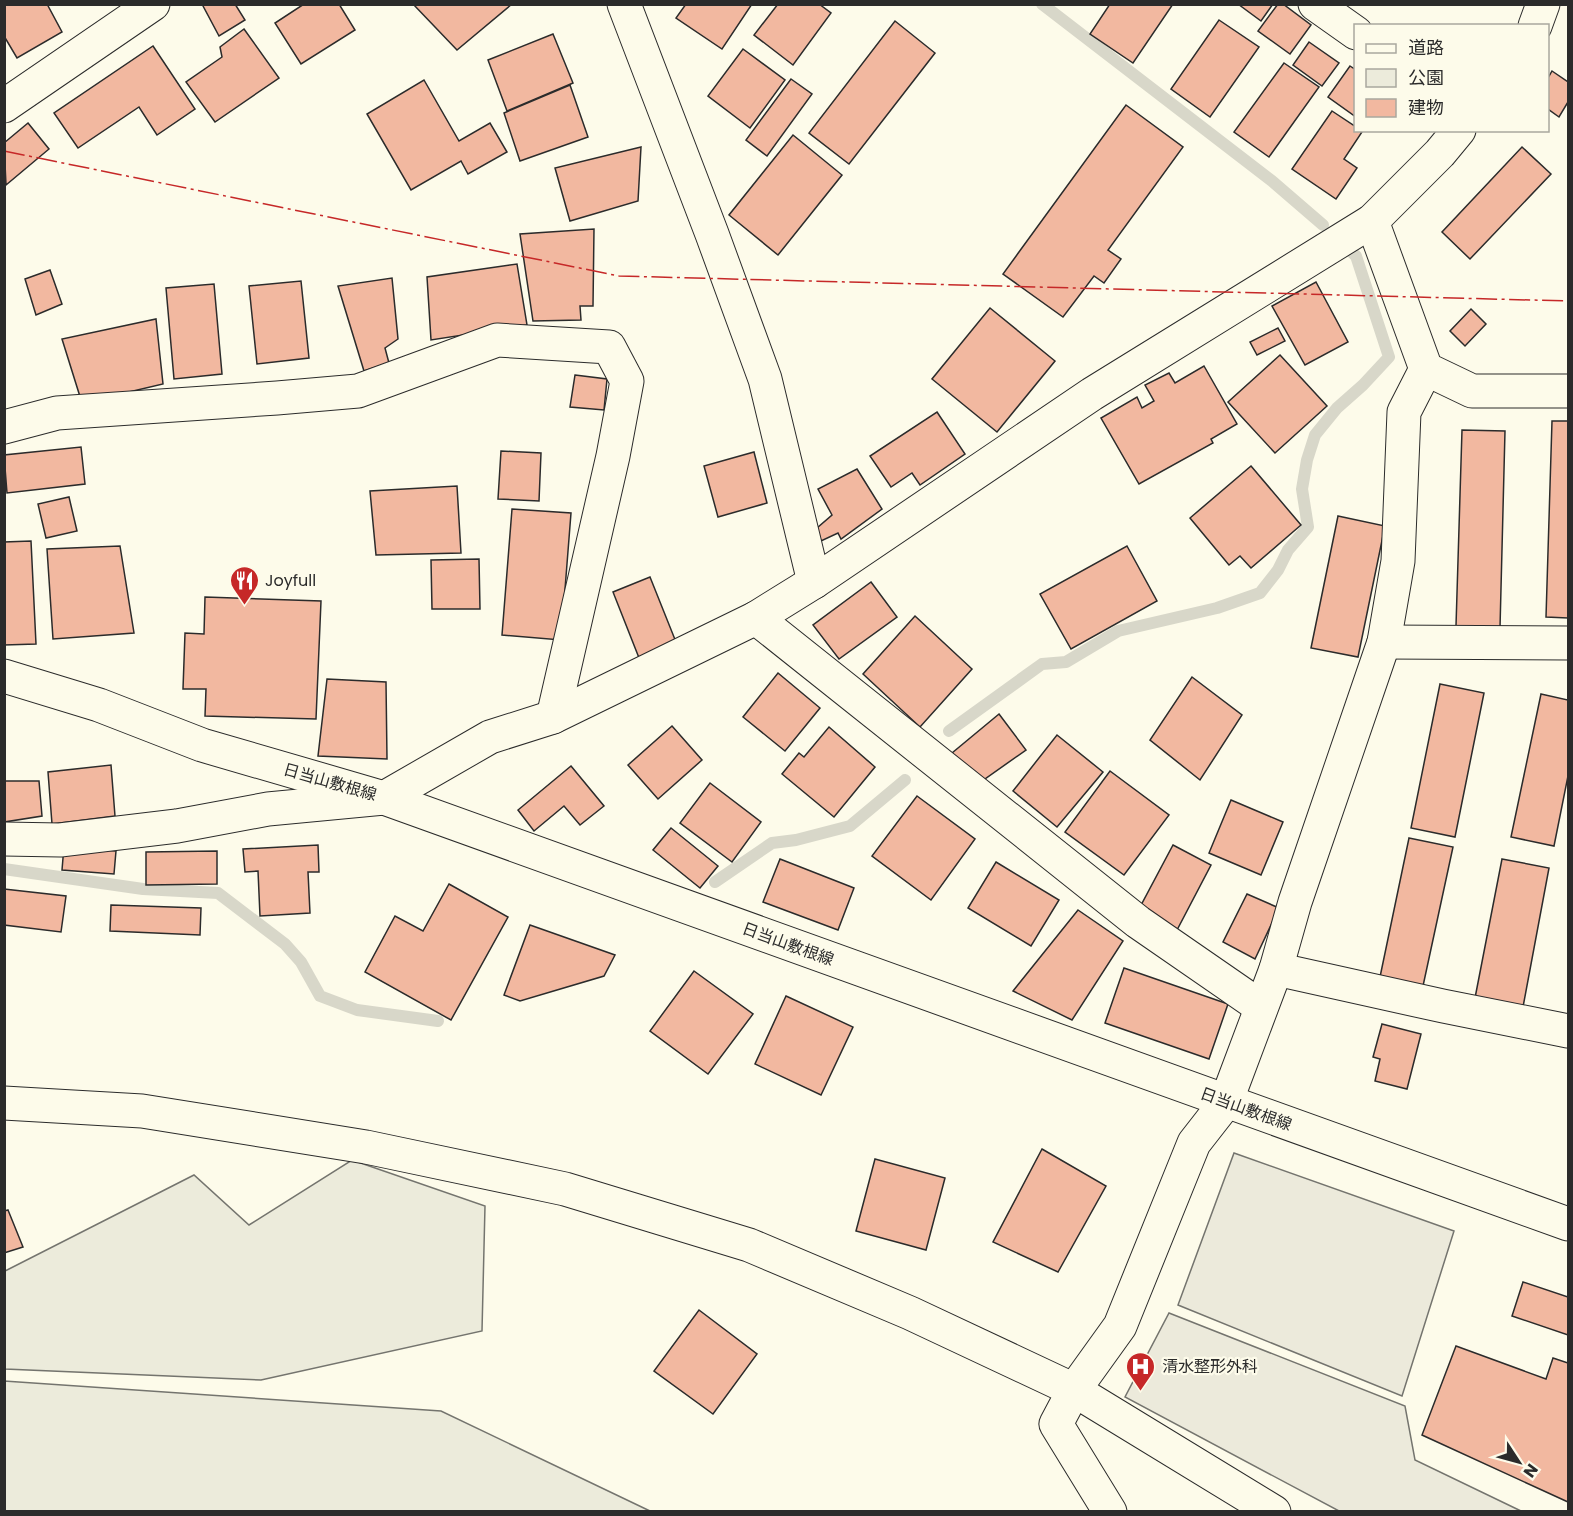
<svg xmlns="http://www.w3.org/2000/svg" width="1573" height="1516" font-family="Poppins,'Noto Sans JP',sans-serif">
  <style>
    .green { fill: #ecebdb; stroke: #74746e; stroke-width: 1.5 }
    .parking { fill: #eceadb; stroke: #74746e; stroke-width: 1.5 }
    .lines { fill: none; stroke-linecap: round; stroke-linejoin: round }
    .stream { stroke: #d8d7c9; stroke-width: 12 }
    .building { fill: #f2b8a0; stroke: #2b2b2b; stroke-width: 1.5 }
    .street-casing { stroke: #2b2b2b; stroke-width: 35 }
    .secondary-casing { stroke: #2b2b2b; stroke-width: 35 }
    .street { stroke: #fdfbea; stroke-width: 33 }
    .secondary { stroke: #fdfbea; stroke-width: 33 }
    .power { stroke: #c62828; stroke-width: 1.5; stroke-dasharray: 21 4.5 3 4.5; stroke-linecap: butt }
    .labels { text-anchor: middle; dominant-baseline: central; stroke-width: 4.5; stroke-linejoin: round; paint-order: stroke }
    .poi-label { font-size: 16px; fill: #2b2b2b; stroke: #fdfbea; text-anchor: start }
    .street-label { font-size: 16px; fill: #2b2b2b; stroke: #fdfbea }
  </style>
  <rect width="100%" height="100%" fill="#fdfbea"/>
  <g class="green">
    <polygon points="352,1160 485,1206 482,1331 261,1380 5,1369 5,1271 194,1175 249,1225"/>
    <polygon points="4,1381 441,1411 650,1511 5,1511"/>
  </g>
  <g class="parking">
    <polygon points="1234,1153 1454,1231 1402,1396 1178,1305"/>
    <polygon points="1169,1313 1405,1406 1415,1460 1521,1511 1339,1511 1125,1397"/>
  </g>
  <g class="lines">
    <g class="stream">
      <polyline points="1042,4 1272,181 1323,225"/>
      <polyline points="949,731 1042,664 1066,662 1118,631 1217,608 1260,593 1278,570 1288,550 1308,527 1302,489 1307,460 1315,435 1337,408 1363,385 1389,357 1356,256 1347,248"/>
      <polyline points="4,869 143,889 218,893 285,944 301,962 320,996 357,1010 438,1021"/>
      <polyline points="715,882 772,843 796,840 850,826 905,780"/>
    </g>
  </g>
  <g class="building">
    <polygon points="4,4 47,4 62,32 17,58 4,36"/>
    <polygon points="202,4 235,4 245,20 219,36"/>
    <polygon points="304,4 339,4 355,30 301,64 275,23"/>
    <polygon points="413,4 512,4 457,50"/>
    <polygon points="686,4 752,4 722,49 676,18"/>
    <polygon points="778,4 819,4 831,13 793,65 754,35"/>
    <polygon points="1110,4 1173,4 1133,63 1090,34"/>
    <polygon points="1238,4 1273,4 1261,21"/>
    <polygon points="1278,4 1283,4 1311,25 1290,54 1258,31"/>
    <polygon points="1219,20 1259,47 1210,117 1171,89"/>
    <polygon points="895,21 935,53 849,164 809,133"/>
    <polygon points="244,29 279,78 215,122 186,82 222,57 220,47"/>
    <polygon points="553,34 573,83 507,111 488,60"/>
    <polygon points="1309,42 1339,63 1322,86 1293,65"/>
    <polygon points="153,46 195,109 157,135 139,107 78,148 54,113"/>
    <polygon points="743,49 785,80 750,128 708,96"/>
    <polygon points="1284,63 1319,87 1269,157 1234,132"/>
    <polygon points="1350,66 1356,70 1356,117 1328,97"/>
    <polygon points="1552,71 1568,82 1568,102 1559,117 1548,109 1548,78"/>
    <polygon points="791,79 812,94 767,156 746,140"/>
    <polygon points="424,80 459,141 490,123 507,152 468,174 461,161 411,190 367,114"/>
    <polygon points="570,85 588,137 520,161 504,113"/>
    <polygon points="1126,105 1183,147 1108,250 1121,259 1104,283 1094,276 1063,317 1003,274"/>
    <polygon points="1332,111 1356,127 1356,130 1362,132 1344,159 1357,168 1336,199 1292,169"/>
    <polygon points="28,123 49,149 6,185 4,143"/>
    <polygon points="793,135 842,175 778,255 729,215"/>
    <polygon points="641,147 638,201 570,221 555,168"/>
    <polygon points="1522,147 1551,174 1470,259 1442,232"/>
    <polygon points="594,229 593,306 580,306 581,320 533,321 520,234"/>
    <polygon points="517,264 527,325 431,340 427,277"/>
    <polygon points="50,270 62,304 36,315 25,279"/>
    <polygon points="392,278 398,339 385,348 389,363 364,371 338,286"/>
    <polygon points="301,281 309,358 257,364 249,286"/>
    <polygon points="1316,282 1348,342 1305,365 1272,306"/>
    <polygon points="214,284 222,374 174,379 166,288"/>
    <polygon points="990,308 1055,361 997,432 932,379"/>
    <polygon points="1471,309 1486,324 1465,346 1450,331"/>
    <polygon points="156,319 163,384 82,403 62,339"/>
    <polygon points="1278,328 1285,341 1257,355 1250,342"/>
    <polygon points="1280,355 1327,406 1275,453 1228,402"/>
    <polygon points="1204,366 1237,424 1211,439 1213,443 1139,484 1101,418 1137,397 1142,408 1154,401 1145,385 1169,373 1175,383"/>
    <polygon points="575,375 607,379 604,410 570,407"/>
    <polygon points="937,412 965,454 920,485 912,473 891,487 870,456"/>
    <polygon points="1552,421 1568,421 1568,618 1546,617"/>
    <polygon points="1462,430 1505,431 1500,628 1456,626"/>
    <polygon points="81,447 85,484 7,493 4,455"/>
    <polygon points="501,451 541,453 539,501 498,499"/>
    <polygon points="754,452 767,503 718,517 704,466"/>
    <polygon points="1251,466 1301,525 1251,568 1240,556 1229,565 1190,518"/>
    <polygon points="857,469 882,509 841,539 838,533 821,541 817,528 832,515 818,489"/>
    <polygon points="457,486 461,553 376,555 370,491"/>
    <polygon points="69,497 77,531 46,538 38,504"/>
    <polygon points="512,509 571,513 561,640 502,635"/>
    <polygon points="1338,516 1385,526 1358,657 1311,648"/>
    <polygon points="31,541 36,644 4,645 4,542"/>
    <polygon points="120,546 134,633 53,639 47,549"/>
    <polygon points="1127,546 1157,601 1071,649 1040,594"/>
    <polygon points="479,559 480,609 432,609 431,560"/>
    <polygon points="650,577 680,652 643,668 613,592"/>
    <polygon points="871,582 897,617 839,659 813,625"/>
    <polygon points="205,597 321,601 316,719 205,716 206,689 183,689 185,633 204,634"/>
    <polygon points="915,616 972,669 920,727 863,674"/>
    <polygon points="778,673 820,708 785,751 743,717"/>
    <polygon points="1192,677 1242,715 1200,780 1150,740"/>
    <polygon points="327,679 386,682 387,759 318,756"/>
    <polygon points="1440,684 1484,693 1455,837 1411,828"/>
    <polygon points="1541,694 1568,700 1568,776 1554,846 1511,837"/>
    <polygon points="999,714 1026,750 982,781 952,753"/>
    <polygon points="672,726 702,760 658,799 628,765"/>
    <polygon points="829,727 875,767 834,817 782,774 799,753 804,757"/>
    <polygon points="1057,735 1103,772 1057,827 1013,791"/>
    <polygon points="111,765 115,816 52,824 48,772"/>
    <polygon points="571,766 604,806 580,825 564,806 534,831 518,810"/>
    <polygon points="1110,771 1169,815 1124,875 1065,832"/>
    <polygon points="4,781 39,781 42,816 4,822"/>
    <polygon points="710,783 761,822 732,862 680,823"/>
    <polygon points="917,796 975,839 931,900 872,856"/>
    <polygon points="1231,800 1283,822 1261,875 1209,853"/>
    <polygon points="671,828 718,866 700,888 653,850"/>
    <polygon points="1409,838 1453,847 1423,986 1380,977"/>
    <polygon points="318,845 319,872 308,872 310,913 260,916 258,871 245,872 243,849"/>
    <polygon points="1173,845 1211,865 1177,930 1139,909"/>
    <polygon points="64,846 116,851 114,874 62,870"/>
    <polygon points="217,851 217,884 146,885 146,852"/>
    <polygon points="780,859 854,888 838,930 763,902"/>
    <polygon points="1502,859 1549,868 1523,1007 1475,998"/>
    <polygon points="996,862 1059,900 1031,946 968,908"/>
    <polygon points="449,884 508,917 451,1020 365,972 395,916 423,931"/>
    <polygon points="4,889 66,896 61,932 4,925"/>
    <polygon points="1247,894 1279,908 1255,959 1223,942"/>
    <polygon points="111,905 201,908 200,935 110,931"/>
    <polygon points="1078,910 1123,941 1072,1020 1013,991"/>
    <polygon points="530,925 615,955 604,976 520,1001 504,995"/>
    <polygon points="1124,968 1228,1004 1209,1059 1105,1023"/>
    <polygon points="694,971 753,1014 708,1074 650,1031"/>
    <polygon points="786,996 853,1027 821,1095 755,1064"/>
    <polygon points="1382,1024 1421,1034 1407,1089 1375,1081 1380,1059 1373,1057"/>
    <polygon points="1042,1149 1106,1186 1058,1272 993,1242"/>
    <polygon points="875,1159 945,1178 926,1250 856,1231"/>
    <polygon points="8,1210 23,1247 4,1253 4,1211"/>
    <polygon points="1523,1282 1568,1297 1568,1335 1512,1316"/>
    <polygon points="699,1310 757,1354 713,1414 654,1371"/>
    <polygon points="1456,1346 1546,1379 1553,1358 1568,1363 1568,1502 1422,1435"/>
  </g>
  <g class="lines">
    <defs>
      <g id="street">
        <polyline points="624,4 712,234 765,379 814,582"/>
        <polyline points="1315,4 1356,33"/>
        <polyline points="1535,26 1543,4"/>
        <polyline points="4,106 153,4"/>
        <polyline points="1372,221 1426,369 1472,391 1568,391"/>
        <polyline points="4,427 57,413 277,398 358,391 497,340 609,347 627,381 613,456 553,717"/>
        <polyline points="756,618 1138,922 1261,1007"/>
        <polyline points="1384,642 1568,643"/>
        <polyline points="4,839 60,840 177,826 268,809 384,798 490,737 553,717 756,618 814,582 1092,394 1372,221 1440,153 1459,130"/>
        <polyline points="1276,969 1443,1006 1568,1031"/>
        <polyline points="1110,1512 1056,1424 1074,1390 1120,1326 1194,1143 1226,1102 1276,969 1295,902 1384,642 1398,561 1404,412 1426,369"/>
      </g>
      <g id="secondary">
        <polyline points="4,676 99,705 202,745 384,798 1568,1224"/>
        <polyline points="4,1103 142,1111 366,1147 565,1189 749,1245 910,1313 1074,1390 1274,1512"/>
      </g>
    </defs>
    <use href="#street" class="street-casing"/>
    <use href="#secondary" class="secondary-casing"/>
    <use href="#street" class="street"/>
    <use href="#secondary" class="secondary"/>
    <polyline class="power" points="4,151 619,276 1568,301"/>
  </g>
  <defs>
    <symbol id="restaurant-pin" viewBox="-11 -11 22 30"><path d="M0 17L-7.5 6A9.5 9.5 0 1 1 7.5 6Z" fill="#c62828" stroke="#fdfbea"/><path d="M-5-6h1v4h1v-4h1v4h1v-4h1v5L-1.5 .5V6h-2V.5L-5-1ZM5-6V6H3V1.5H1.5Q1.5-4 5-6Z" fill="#fff"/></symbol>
    <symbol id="hospital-pin" viewBox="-11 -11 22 30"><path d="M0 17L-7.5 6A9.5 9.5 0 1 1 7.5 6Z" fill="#c62828" stroke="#fdfbea"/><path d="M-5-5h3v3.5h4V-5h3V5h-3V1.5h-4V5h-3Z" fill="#fff"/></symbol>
  </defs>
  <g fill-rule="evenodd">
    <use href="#restaurant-pin" x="228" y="564" width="33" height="45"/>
    <use href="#hospital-pin" x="1124" y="1350" width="33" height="45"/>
  </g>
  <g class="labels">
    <g class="poi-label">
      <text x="265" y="580">Joyfull</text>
      <text x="1162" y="1366">清水整形外科</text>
    </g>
    <g class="street-label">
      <text transform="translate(330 782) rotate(16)">日当山敷根線</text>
      <text transform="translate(788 944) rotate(20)">日当山敷根線</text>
      <text transform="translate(1246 1109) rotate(20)">日当山敷根線</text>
    </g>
  </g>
  <rect width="1573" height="1516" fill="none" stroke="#2b2b2b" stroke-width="12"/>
  <rect x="1354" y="24" width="195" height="108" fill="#fdfbea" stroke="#a9a89e" stroke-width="1.5"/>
  <rect x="1366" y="44" width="30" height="9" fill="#fdfbea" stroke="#a9a89e" stroke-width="1.5"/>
  <text x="1408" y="54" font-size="18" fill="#2b2b2b">道路</text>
  <rect x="1366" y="69" width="30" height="18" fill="#ecebdb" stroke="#a9a89e" stroke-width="1.5"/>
  <text x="1408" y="84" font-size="18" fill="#2b2b2b">公園</text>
  <rect x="1366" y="99" width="30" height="18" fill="#f2b8a0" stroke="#a9a89e" stroke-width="1.5"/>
  <text x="1408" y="114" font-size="18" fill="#2b2b2b">建物</text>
  <g transform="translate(1519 1462) rotate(126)" stroke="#fdfbea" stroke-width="4.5" paint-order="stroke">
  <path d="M0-4.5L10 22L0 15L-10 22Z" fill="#2b2b2b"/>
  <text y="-9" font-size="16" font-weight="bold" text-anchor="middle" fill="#2b2b2b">N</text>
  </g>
</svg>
